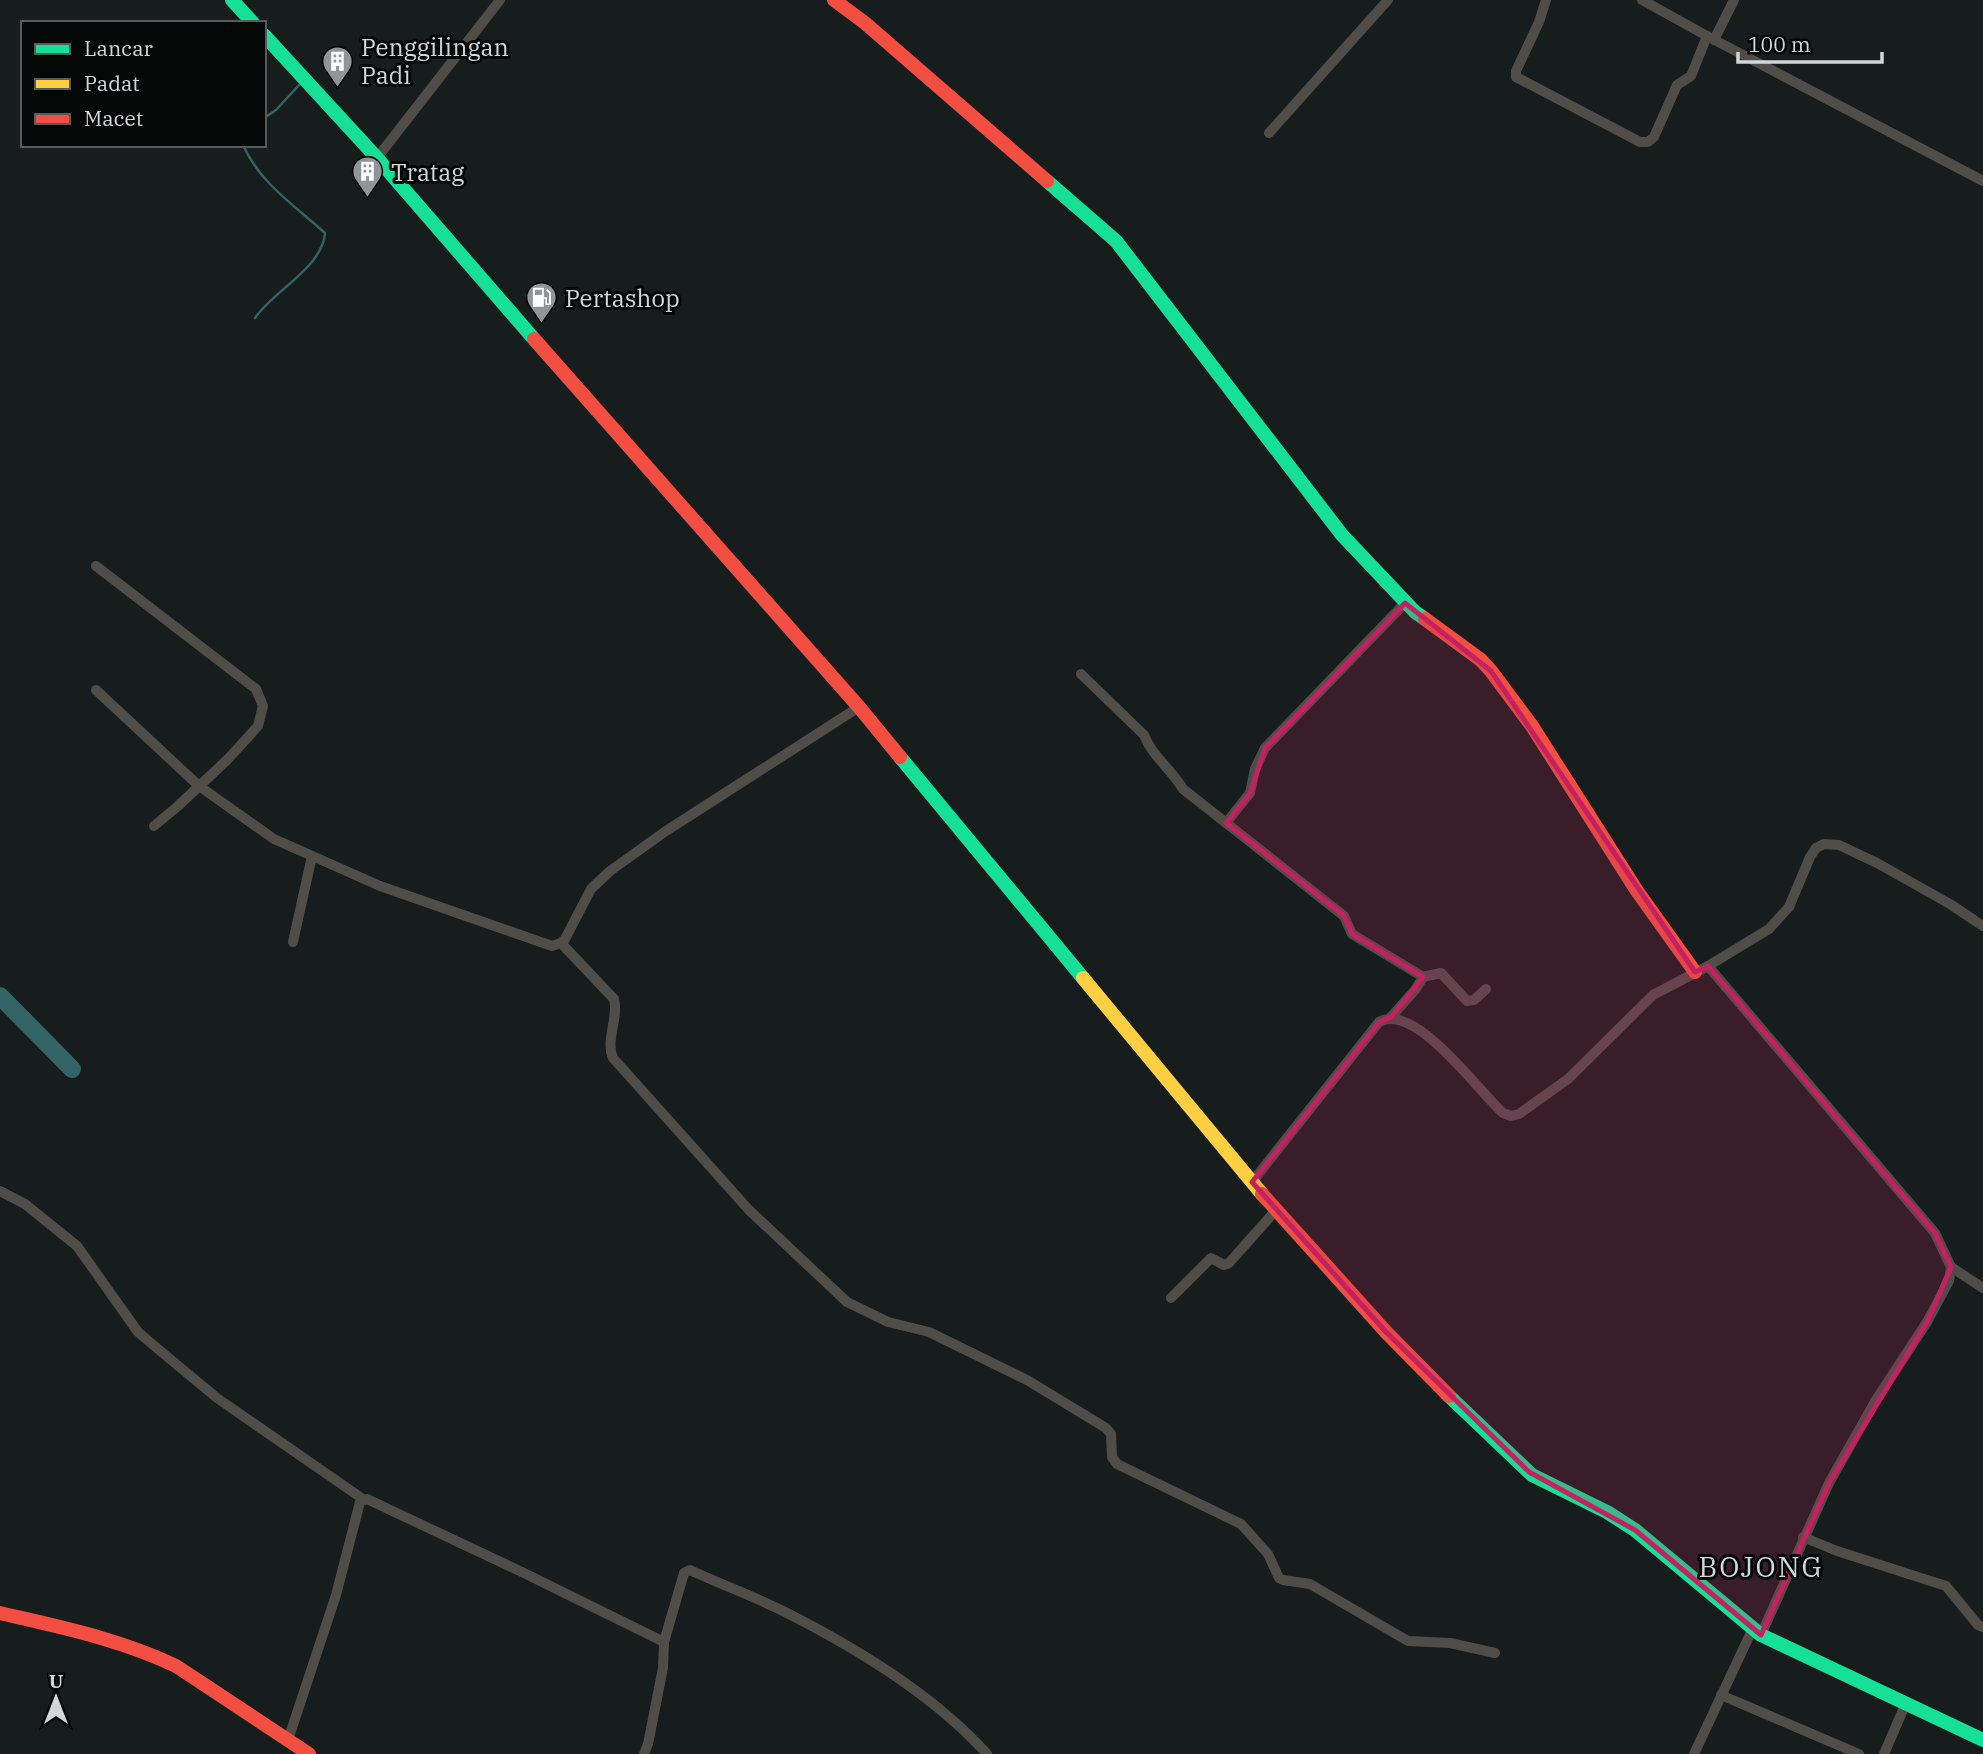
<svg xmlns="http://www.w3.org/2000/svg" width="1983" height="1754" font-family="'IBM Plex Serif',serif">
  <style>
    .lines { fill: none; stroke-linecap: round; stroke-linejoin: round }
    .stream { stroke: #326465; stroke-width: 2.5 }
    .river { stroke: #326465; stroke-width: 18 }
    .street { stroke: #504d49; stroke-width: 10 }
    .fast { stroke: #16e098; stroke-width: 14 }
    .slow { stroke: #ffcf43; stroke-width: 14 }
    .jam { stroke: #f24e42; stroke-width: 14 }
    .marked { fill: #c32261; fill-opacity: 0.2; stroke: #c32261; stroke-width: 5; stroke-linejoin: round }
    .labels { text-anchor: middle; dominant-baseline: central; stroke-width: 6; stroke-linejoin: round; paint-order: stroke }
    .poi-label { font-size: 24px; fill: #d1d7d7; stroke: #050707; text-anchor: start }
    .quarter-label { font-size: 28px; letter-spacing: 2px; fill: #d1d7d7; stroke: #050707 }
  </style>
  <rect width="100%" height="100%" fill="#171c1c"/>
  <g class="lines">
    <g class="stream">
      <polyline points="264,118 276,110 300,84"/>
      <path d="M243 145C260 183 294 205 325 233 323 267 272 292 255 318"/>
    </g>
    <polyline class="river" points="0,996 72,1069"/>
    <g class="street">
      <polyline points="1546,0 1539,22 1516,71 1516,77 1640,142 1648,142 1654,137 1677,85 1691,76 1707,36"/>
      <polyline points="1642,0 1707,36 1983,181"/>
      <polyline points="1714,40 1734,0"/>
      <polyline points="1269,133 1388,0"/>
      <polyline points="377,158 500,0"/>
      <polyline points="96,566 256,689 263,706 258,726 228,759 178,806 154,826"/>
      <path d="M1081 674 1144 735C1152 756 1172 770 1183 789L1344 916 1352 934 1420 975 1422 979 1415 990 1390 1018"/>
      <polyline points="96,690 199,786 274,839 380,886 552,946 561,943 565,939 591,889 610,871 666,831 859,707"/>
      <polyline points="1226,823 1250,793 1255,769 1265,748 1405,603"/>
      <polyline points="293,942 312,856"/>
      <path d="M561 943 614 999C619 1018 605 1040 613 1058L749 1210 847 1302 888 1322 929 1332 1027 1380 1106 1428 1111 1434 1112 1457 1117 1464 1241 1524 1268 1554 1279 1578 1283 1580 1310 1584 1408 1641 1450 1643 1495 1653"/>
      <polyline points="1708,966 1935,1233 1951,1267 1949,1281 1927,1322 1876,1400 1829,1483 1761,1635"/>
      <polyline points="1422,977 1441,973 1467,1001 1474,1000 1486,989"/>
      <path d="M1252 1182 1379 1022C1416 1002 1478 1091 1503 1113L1511 1116 1519 1114 1568 1079 1653 995 1708 966 1769 929 1789 907 1810 857 1816 848 1824 844 1839 845 1877 863 1950 904 1983 926"/>
      <polyline points="0,1191 25,1204 77,1246 138,1332 158,1349 217,1398 363,1499"/>
      <polyline points="1951,1267 1983,1288"/>
      <polyline points="1171,1298 1211,1258 1224,1265 1229,1263 1277,1209"/>
      <polyline points="1803,1537 1837,1551 1946,1586 1978,1625 1983,1627"/>
      <path d="M664 1642 684 1573 690 1570C722 1585 756 1597 787 1613 858 1649 934 1695 987 1754"/>
      <polyline points="1721,1695 1859,1754"/>
      <polyline points="288,1740 336,1595 360,1502 367,1499 524,1573 664,1642 663,1668 648,1744 644,1754"/>
      <polyline points="1694,1754 1753,1628"/>
      <polyline points="1884,1754 1906,1703"/>
    </g>
    <g class="fast">
      <polyline points="232,0 253,23"/>
      <polyline points="264,35 377,158 534,339"/>
      <polyline points="1047,181 1116,241 1342,535 1415,612 1425,619"/>
      <polyline points="900,757 1083,978"/>
      <polyline points="1449,1396 1532,1475 1607,1512 1635,1530 1761,1635 1983,1740"/>
    </g>
    <polyline class="slow" points="1083,978 1262,1194"/>
    <g class="jam">
      <polyline points="834,0 865,23 1047,181"/>
      <polyline points="534,339 859,707 900,757"/>
      <polyline points="1425,619 1481,660 1491,671 1532,726 1637,891 1695,972"/>
      <polyline points="1262,1194 1386,1332 1449,1396"/>
      <path d="M0 1613C60 1627 120 1639 176 1666L309 1754"/>
    </g>
  </g>
  <path class="marked" d="M1405 603 1491 671 1695 972 1708 966 1935 1233 1951 1267 1927 1322 1829 1483 1761 1635 1635 1530 1529 1472 1386 1332 1252 1182 1379 1022 1391 1017 1423 977 1352 934 1344 916 1226 823 1250 793 1265 748Z"/>
  <defs>
    <symbol id="building-pin" viewBox="-11 -11 22 30"><path d="M0 17L-7.5 6A9.5 9.5 0 1 1 7.5 6Z" fill="#909696" stroke="#050707"/><path d="M-4-6H4V6H1V3H-1V6H-4ZM-2.5-4.3h1.7v1.8h-1.7ZM.8-4.3h1.7v1.8H.8ZM-2.5-1h1.7V.8h-1.7ZM.8-1h1.7V.8H.8Z" fill="#fff"/></symbol>
    <symbol id="fuel-pin" viewBox="-11 -11 22 30"><path d="M0 17L-7.5 6A9.5 9.5 0 1 1 7.5 6Z" fill="#909696" stroke="#050707"/><path d="M-5.5-6h7V0h2V4h1.3V-2.5L3-4.5l.8-.8L6-3V5H2.5V1h-1V6h-7ZM-4.2-4.7v3.2H.2V-4.7Z" fill="#fff"/></symbol>
  </defs>
  <g fill-rule="evenodd">
    <use href="#building-pin" x="320" y="44" width="35" height="47"/>
    <use href="#building-pin" x="350" y="154" width="35" height="47"/>
    <use href="#fuel-pin" x="524" y="280" width="35" height="47"/>
  </g>
  <g class="labels">
    <g class="poi-label">
      <text x="361" y="47">Penggilingan<tspan x="361" dy="28">Padi</tspan></text>
      <text x="391" y="172">Tratag</text>
      <text x="565" y="298">Pertashop</text>
    </g>
    <g class="quarter-label">
      <text x="1761" y="1566">BOJONG</text>
    </g>
  </g>
  <rect x="21" y="21" width="245" height="126" fill="#050707" stroke="#575a5a" stroke-width="2"/>
  <rect x="35" y="44" width="35" height="10" fill="#16e098" stroke="#575a5a" stroke-width="2"/>
  <text x="84" y="56" font-size="21" fill="#d1d7d7">Lancar</text>
  <rect x="35" y="79" width="35" height="10" fill="#ffcf43" stroke="#575a5a" stroke-width="2"/>
  <text x="84" y="91" font-size="21" fill="#d1d7d7">Padat</text>
  <rect x="35" y="114" width="35" height="10" fill="#f24e42" stroke="#575a5a" stroke-width="2"/>
  <text x="84" y="126" font-size="21" fill="#d1d7d7">Macet</text>
  <g transform="translate(56 1698)" stroke="#050707" stroke-width="5" paint-order="stroke">
  <path d="M0-5L12 26L0 18L-12 26Z" fill="#d1d7d7"/>
  <text y="-10" font-size="19" font-weight="bold" text-anchor="middle" fill="#d1d7d7">U</text>
  </g>
  <path d="M1738 52v10h144v-10" fill="none" stroke="#d1d7d7" stroke-width="3.5"/>
  <text x="1748" y="52" font-size="21" fill="#d1d7d7" stroke="#050707" stroke-width="5" paint-order="stroke">100 m</text>
</svg>
